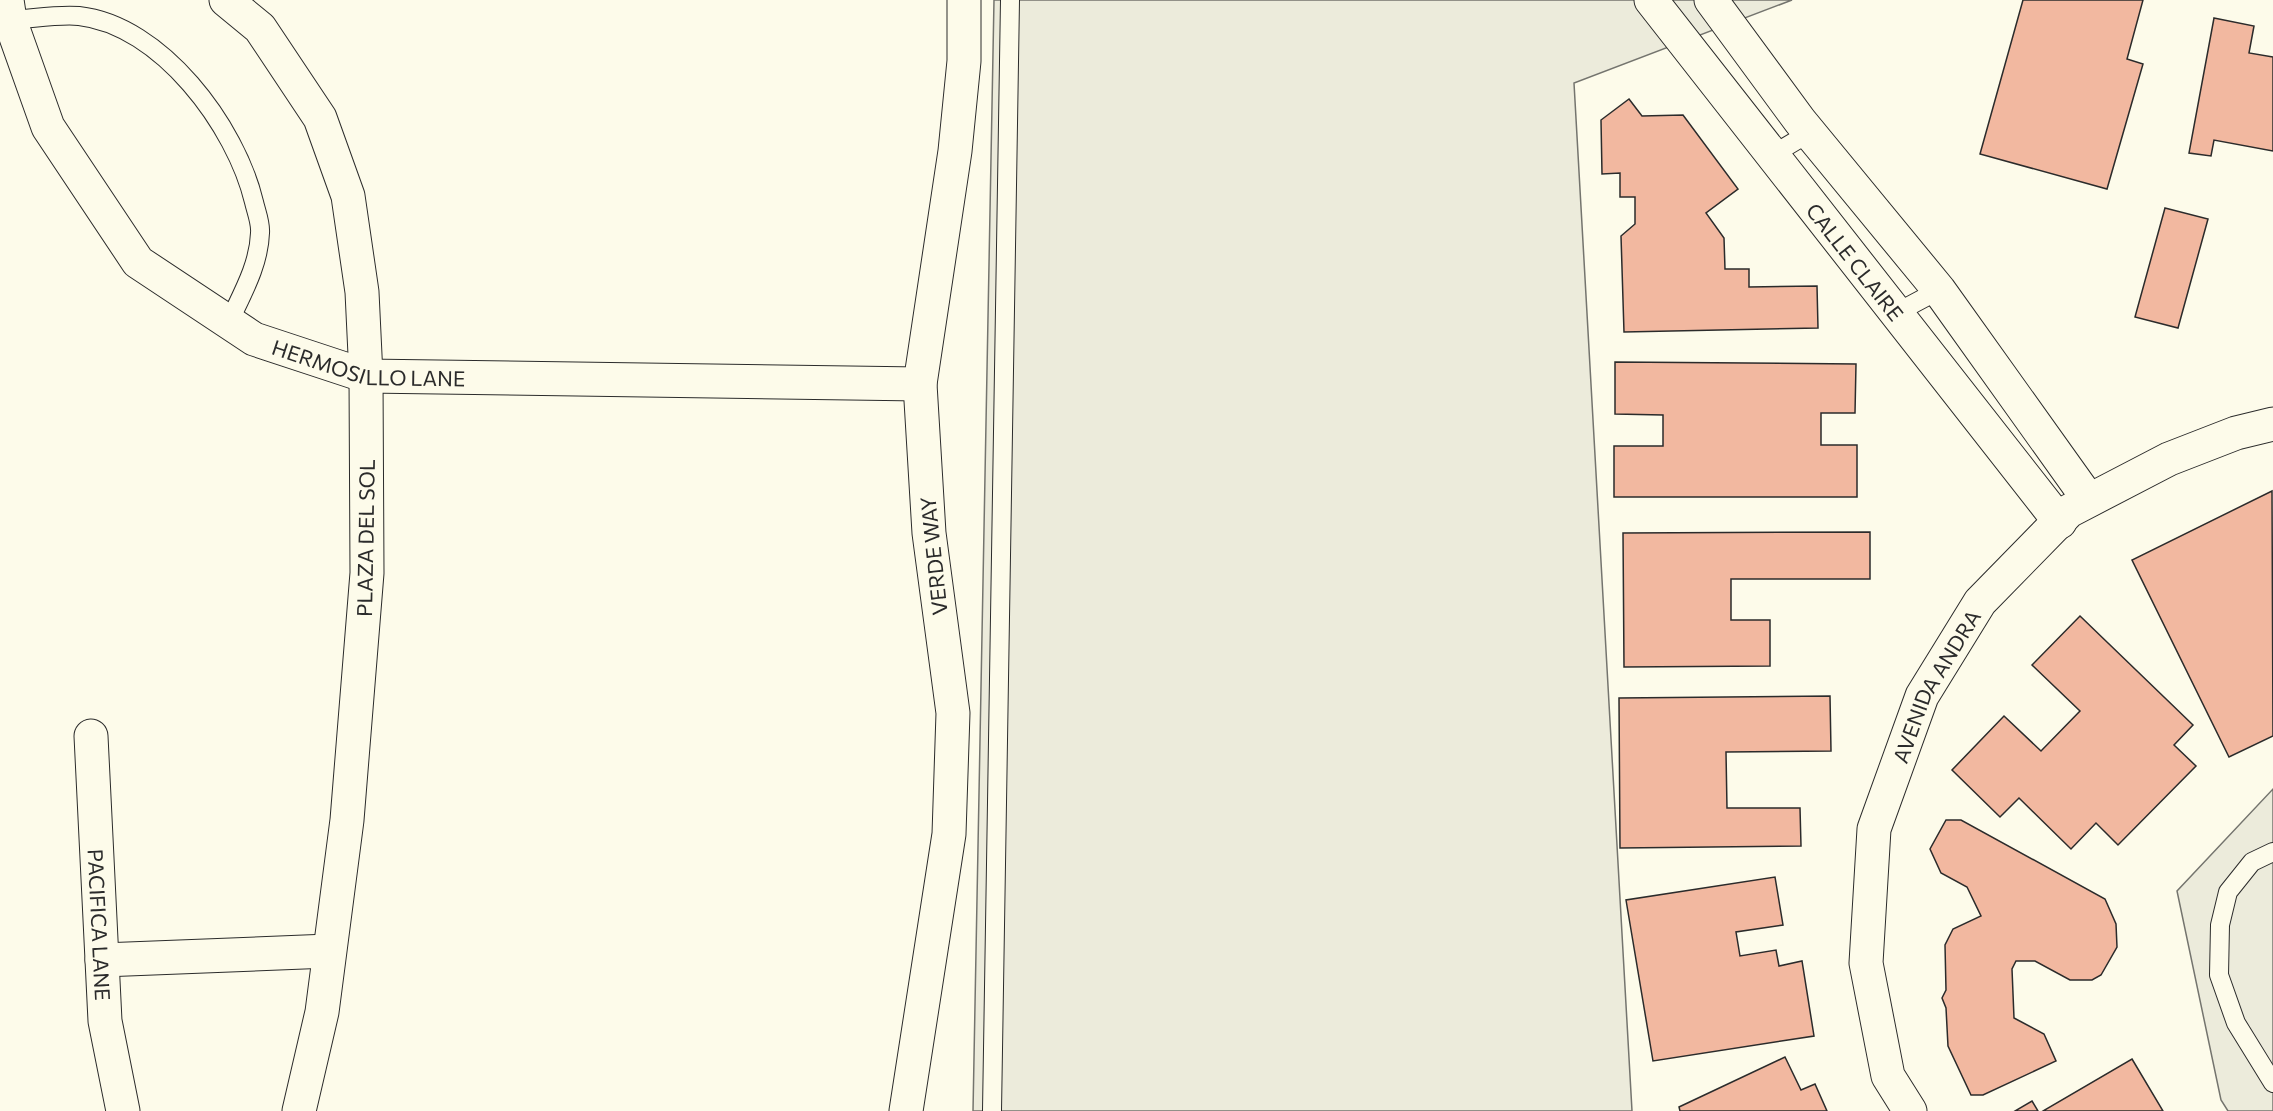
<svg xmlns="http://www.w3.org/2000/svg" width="2273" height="1111" font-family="Commissioner,sans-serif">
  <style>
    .green { fill: #ecebdb; stroke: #74746e; stroke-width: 1.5 }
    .building { fill: #f2b8a0; stroke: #2b2b2b; stroke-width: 1.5 }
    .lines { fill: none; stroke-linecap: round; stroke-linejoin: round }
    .lane-casing { stroke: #2b2b2b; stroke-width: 20 }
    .street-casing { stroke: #2b2b2b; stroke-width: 35 }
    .lane { stroke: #fdfbea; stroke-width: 18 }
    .street { stroke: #fdfbea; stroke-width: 33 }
    .labels { text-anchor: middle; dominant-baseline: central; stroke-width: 4.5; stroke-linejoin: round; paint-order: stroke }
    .street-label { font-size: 21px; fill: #2b2b2b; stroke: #fdfbea }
  </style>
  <rect width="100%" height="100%" fill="#fdfbea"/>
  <g class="green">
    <polygon points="994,0 1792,0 1574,83 1632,1111 973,1111"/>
    <polygon points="2273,789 2273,1111 2228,1111 2221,1100 2177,891"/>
  </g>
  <g class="building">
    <polygon points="2023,0 2143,0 2127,59 2143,64 2107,189 1980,154"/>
    <polygon points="2214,18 2254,26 2249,53 2273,57 2273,151 2214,140 2211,156 2189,153"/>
    <polygon points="1629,99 1642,116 1683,115 1738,189 1706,213 1724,238 1725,269 1749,269 1749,287 1817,286 1818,328 1624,332 1621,236 1635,224 1635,197 1620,197 1620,173 1602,174 1601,120"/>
    <polygon points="2165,208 2208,219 2178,328 2135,317"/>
    <polygon points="1615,362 1856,364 1855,413 1821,413 1821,445 1857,445 1857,497 1614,497 1614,446 1663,446 1663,415 1615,414"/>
    <polygon points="2272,491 2273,736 2229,757 2132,560"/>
    <polygon points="1870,532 1870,579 1731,579 1731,620 1770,620 1770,666 1624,667 1623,533"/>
    <polygon points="2080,616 2193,725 2174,745 2196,766 2118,845 2096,823 2071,849 2019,798 2000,817 1952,770 2004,716 2041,751 2080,711 2032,665"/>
    <polygon points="1830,696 1831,751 1726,752 1727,808 1800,808 1801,846 1620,848 1619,698"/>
    <polygon points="1946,820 1961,820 2105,899 2116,924 2117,947 2101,975 2092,980 2070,980 2035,961 2016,961 2012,969 2014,1018 2044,1034 2056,1061 1983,1095 1971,1095 1948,1046 1946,1008 1942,998 1946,990 1945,945 1953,929 1981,916 1967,887 1941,873 1930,849"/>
    <polygon points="1775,877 1783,925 1736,932 1740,956 1776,950 1779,966 1802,961 1814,1036 1653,1061 1626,900"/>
    <polygon points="1785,1057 1801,1090 1815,1084 1827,1111 1680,1111 1679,1107"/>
    <polygon points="2132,1059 2163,1111 2043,1111"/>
    <polygon points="2032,1101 2038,1111 2015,1111"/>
  </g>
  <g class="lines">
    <defs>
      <g id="lane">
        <path d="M10 20C32 19 57 14 79 16 161 25 236 126 254 202 256 211 261 223 260 233 259 265 242 294 229 322"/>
        <polyline points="1772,155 1809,133"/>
        <polyline points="1896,313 1939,290"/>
        <polyline points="2273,852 2252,862 2228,892 2220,925 2219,975 2236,1023 2273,1083"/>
        <polyline points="992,1111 1010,0"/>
      </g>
      <g id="street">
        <path id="s1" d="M7 0 10 20 48 127 138 262 254 339 366 376 920 384"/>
        <polyline points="226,0 260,28 320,118 348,196 362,292 366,376 367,573 347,820 322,1012 299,1111"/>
        <path id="s2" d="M1651 0 2060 522"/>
        <polyline points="1711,0 1800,121 1939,290 2089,500"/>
        <path id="s3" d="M91 736 105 1021 123 1111"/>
        <polyline points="102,960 329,951"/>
        <polyline points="906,1111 949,834 953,713 929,533 920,384 955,151 964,61 964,0"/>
        <path id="s4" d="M1910 1111 1888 1076 1866 963 1874 829 1922 696 1980 602 2069 511 2169 459 2236 433 2273 424"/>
      </g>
    </defs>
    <use href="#lane" class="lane-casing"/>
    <use href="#street" class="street-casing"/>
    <use href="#lane" class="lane"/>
    <use href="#street" class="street"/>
  </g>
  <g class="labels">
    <g class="street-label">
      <text stroke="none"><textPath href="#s2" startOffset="332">CALLE CLAIRE</textPath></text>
      <text stroke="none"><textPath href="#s1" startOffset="554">HERMOSILLO LANE</textPath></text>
      <text transform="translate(365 538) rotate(-89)">PLAZA DEL SOL</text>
      <text transform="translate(933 556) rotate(-96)">VERDE WAY</text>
      <text stroke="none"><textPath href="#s4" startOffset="447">AVENIDA ANDRA</textPath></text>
      <text stroke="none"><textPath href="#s3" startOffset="189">PACIFICA LANE</textPath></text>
    </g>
  </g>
</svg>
